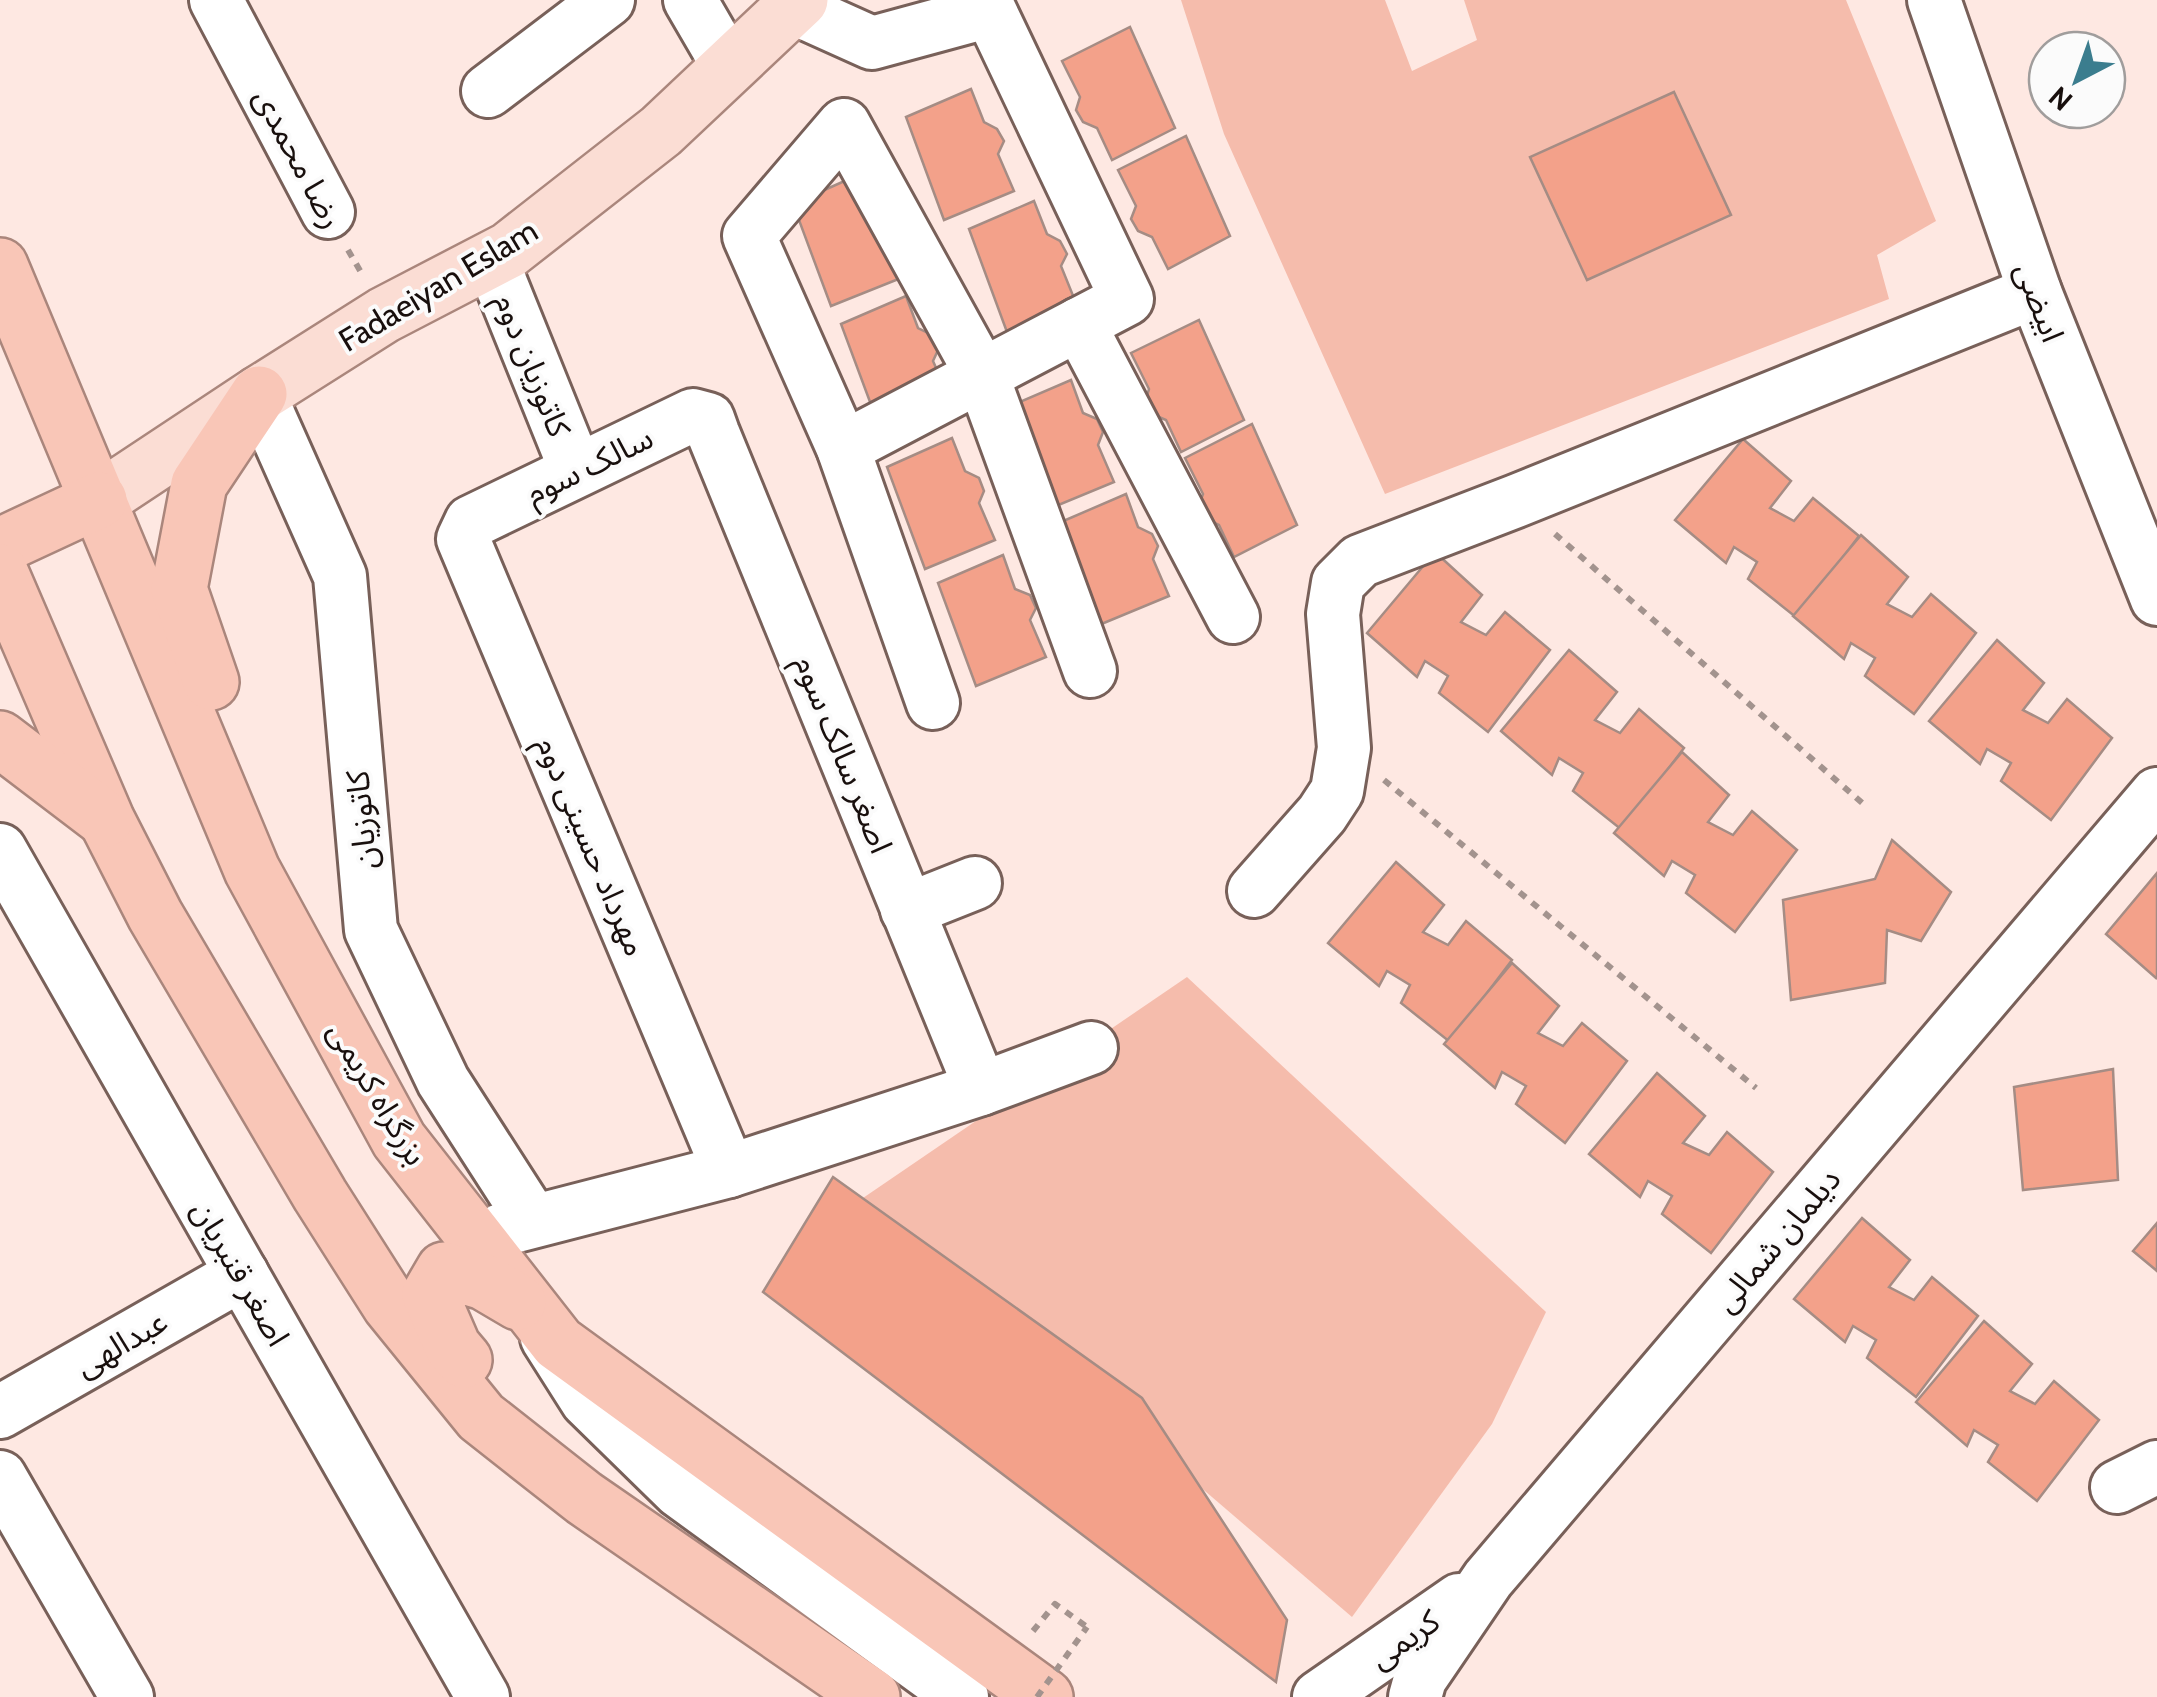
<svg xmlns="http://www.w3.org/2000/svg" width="2157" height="1697" font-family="Cabin,'Noto Sans Arabic',sans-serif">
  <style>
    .green { fill: #f5bcac }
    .building { fill: #f3a18a; stroke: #a58c84; stroke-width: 2.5 }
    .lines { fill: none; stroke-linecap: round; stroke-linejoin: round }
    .minor-casing { stroke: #786059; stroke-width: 58 }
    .major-casing { stroke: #aa867c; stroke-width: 60 }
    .highway-casing { stroke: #aa867c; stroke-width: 60 }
    .path { stroke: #a3938e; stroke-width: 6; stroke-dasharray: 8 8; stroke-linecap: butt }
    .minor { stroke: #fff; stroke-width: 52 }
    .major { stroke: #fbddd4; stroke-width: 55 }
    .highway { stroke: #f9c6b7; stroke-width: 55 }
    .path-bridge { stroke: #a3938e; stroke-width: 6; stroke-dasharray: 8 8; stroke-linecap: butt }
    .labels { text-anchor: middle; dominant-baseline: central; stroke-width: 8; stroke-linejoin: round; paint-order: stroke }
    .street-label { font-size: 32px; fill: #180f0d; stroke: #fbfbfb }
  </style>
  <rect width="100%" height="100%" fill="#fee8e2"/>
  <g class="green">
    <polygon points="1181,0 1385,0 1412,71 1477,40 1464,0 1846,0 1936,221 1877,255 1889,299 1385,494 1224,134"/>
    <polygon points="1187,977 1546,1312 1492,1424 1352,1617 863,1198"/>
  </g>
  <g class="building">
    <polygon points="1130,27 1175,128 1112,160 1097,128 1083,122 1076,110 1080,97 1062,61"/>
    <polygon points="971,89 984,122 997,129 1004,141 998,154 1014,191 944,220 906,117"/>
    <polygon points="1674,92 1731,215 1587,280 1530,157"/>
    <polygon points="1186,136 1230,236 1168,269 1152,237 1138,231 1131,219 1136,206 1118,170"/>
    <polygon points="858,175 901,278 831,306 793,204"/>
    <polygon points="1034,201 1047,234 1060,241 1067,254 1061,266 1076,303 1007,332 969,229"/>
    <polygon points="906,296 918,328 932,335 939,348 933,361 949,397 879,426 841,324"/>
    <polygon points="1199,320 1244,420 1181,452 1166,420 1152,414 1145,402 1149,389 1131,353"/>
    <polygon points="1071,380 1083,413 1097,419 1103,432 1098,445 1114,482 1044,511 1006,408"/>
    <polygon points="1252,424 1297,525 1234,557 1219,525 1206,519 1198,507 1203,494 1185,458"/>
    <polygon points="952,438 965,471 979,478 984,491 979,503 995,540 925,569 887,467"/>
    <polygon points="1743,439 1791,481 1770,508 1794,521 1813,498 1859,536 1797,618 1748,579 1757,562 1734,547 1726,563 1675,520"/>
    <polygon points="1126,494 1138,527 1152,534 1158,546 1153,559 1169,596 1099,625 1061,522"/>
    <polygon points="1861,535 1908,577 1887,604 1912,617 1931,594 1976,633 1914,714 1865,676 1875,658 1851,643 1844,659 1793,616"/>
    <polygon points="1435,552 1482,595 1461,622 1486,635 1505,612 1550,650 1488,732 1439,693 1448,676 1425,661 1417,677 1367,633"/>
    <polygon points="1003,555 1015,589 1030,595 1036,608 1030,620 1046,657 976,686 938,583"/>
    <polygon points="1997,640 2044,683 2023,710 2048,723 2067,699 2112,738 2051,820 2001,781 2011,763 1987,749 1980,764 1929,721"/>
    <polygon points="1569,650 1617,692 1595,720 1620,733 1639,709 1684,748 1622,830 1573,791 1583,773 1559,758 1552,775 1501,731"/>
    <polygon points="1682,752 1729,795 1708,822 1733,835 1752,811 1797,850 1735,932 1686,893 1695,875 1672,861 1664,876 1614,833"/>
    <polygon points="1892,840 1951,892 1921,941 1887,930 1885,983 1791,1000 1783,900 1875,879"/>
    <polygon points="1396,862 1444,905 1423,932 1448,945 1466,921 1512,960 1450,1042 1401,1003 1410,985 1387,971 1379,986 1328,943"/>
    <polygon points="2157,873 2157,976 2156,978 2106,934"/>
    <polygon points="1512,963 1559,1006 1538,1033 1563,1046 1582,1023 1627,1061 1565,1143 1516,1104 1526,1086 1502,1072 1495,1088 1444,1044"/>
    <polygon points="2113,1069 2118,1180 2023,1190 2014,1087"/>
    <polygon points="1657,1073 1705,1116 1683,1143 1709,1155 1727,1132 1773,1172 1711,1253 1662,1214 1672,1196 1648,1181 1640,1197 1589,1154"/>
    <polygon points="833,1177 1142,1398 1287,1620 1276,1682 763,1292"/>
    <polygon points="1862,1218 1910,1260 1889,1287 1914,1300 1932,1277 1978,1316 1916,1397 1867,1358 1876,1340 1853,1326 1845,1342 1794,1299"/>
    <polygon points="2157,1223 2157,1271 2133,1251"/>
    <polygon points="1984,1321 2032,1364 2010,1391 2035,1404 2054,1381 2099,1420 2037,1501 1988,1462 1998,1445 1974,1430 1967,1446 1916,1402"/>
  </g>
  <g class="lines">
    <defs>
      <g id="minor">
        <polyline points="216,0 328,212"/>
        <polyline points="690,0 729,67"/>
        <polyline points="1934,0 2035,292 2157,599"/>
        <polyline points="792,7 872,43 990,11 1127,299 843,448"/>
        <polyline points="488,91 608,0"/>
        <polyline points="491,259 576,470"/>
        <polyline points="1079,324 1233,617"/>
        <polyline points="259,394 340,576 371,930 443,1081 533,1221"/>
        <polyline points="933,703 843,448 749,236 844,125 982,375 1090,671"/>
        <polyline points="0,850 483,1697"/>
        <polyline points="1254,891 1322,814 1337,791 1344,748 1333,614 1338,583 1360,561 1516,501 2035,292"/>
        <polyline points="907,910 975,883"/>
        <polyline points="729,1171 463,539 471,522 693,415 708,419 713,433 981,1089"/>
        <polyline points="501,1230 729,1171 981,1089 1091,1048"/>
        <polyline points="547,1338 587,1401 679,1491 962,1697"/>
        <polyline points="0,1412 242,1274"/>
        <polyline points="0,1477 127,1697"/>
        <polyline points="2117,1487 2157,1467"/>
        <polyline points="1319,1697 1459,1600"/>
        <polyline points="1415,1697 1420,1679 1488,1579 2157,794"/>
      </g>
      <polyline id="major" points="99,500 259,394 384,315 509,250 661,131 800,0"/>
      <g id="highway">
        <polyline points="0,266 252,870 399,1140 558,1343 1045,1697"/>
        <polyline points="0,546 99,500"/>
        <polyline points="0,572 107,821 155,915 320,1195 390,1305 481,1417 584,1498 872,1697"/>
        <polyline points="211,682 179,589 199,484 259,394"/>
        <polyline points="0,739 105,819"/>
        <polyline points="464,1360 453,1347 430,1294 444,1270 484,1282 518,1302"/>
      </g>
    </defs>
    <use href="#minor" class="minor-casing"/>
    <use href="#major" class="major-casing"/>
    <use href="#highway" class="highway-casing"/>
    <g class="path">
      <polyline points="348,250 362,274"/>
      <polyline points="1555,534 1868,808"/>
      <polyline points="1384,780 1756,1088"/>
      <polyline points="1033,1631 1055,1604 1087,1627"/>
    </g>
    <use href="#minor" class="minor"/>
    <use href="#major" class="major"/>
    <use href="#highway" class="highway"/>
    <polyline class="path-bridge" points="1037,1697 1087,1627"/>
  </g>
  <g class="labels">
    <g class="street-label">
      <text transform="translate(299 158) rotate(62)">رضا محمدی</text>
      <text transform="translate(438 285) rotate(-31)">Fadaeiyan Eslam</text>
      <text transform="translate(2040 302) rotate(69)">ابیضی</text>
      <text transform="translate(533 365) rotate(68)">کاتوزیان دوم</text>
      <text transform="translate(589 465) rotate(-26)">سالک سوم</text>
      <text transform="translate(844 754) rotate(68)">اصغر سالک سوم</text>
      <text transform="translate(361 820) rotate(-95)">کاتوزیان</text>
      <text transform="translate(592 846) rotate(67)">مهرداد حسینی دوم</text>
      <text transform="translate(378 1093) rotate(59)">بزرگراه کریمی</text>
      <text transform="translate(1777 1240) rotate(-50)">دیلمان شمالی</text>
      <text transform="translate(241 1273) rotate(60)">اصغر قنبریان</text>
      <text transform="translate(121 1343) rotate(-30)">عبدالهی</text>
      <text transform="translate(1404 1639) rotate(-35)">کریمی</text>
    </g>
  </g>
  <g transform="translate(2077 80) rotate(221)"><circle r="48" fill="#fbfbfb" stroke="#a09d9c" stroke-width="2.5"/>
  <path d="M0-8L18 38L0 25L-18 38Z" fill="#3b7d8e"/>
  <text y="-15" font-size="28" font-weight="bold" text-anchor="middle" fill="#180f0d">N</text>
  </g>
</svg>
